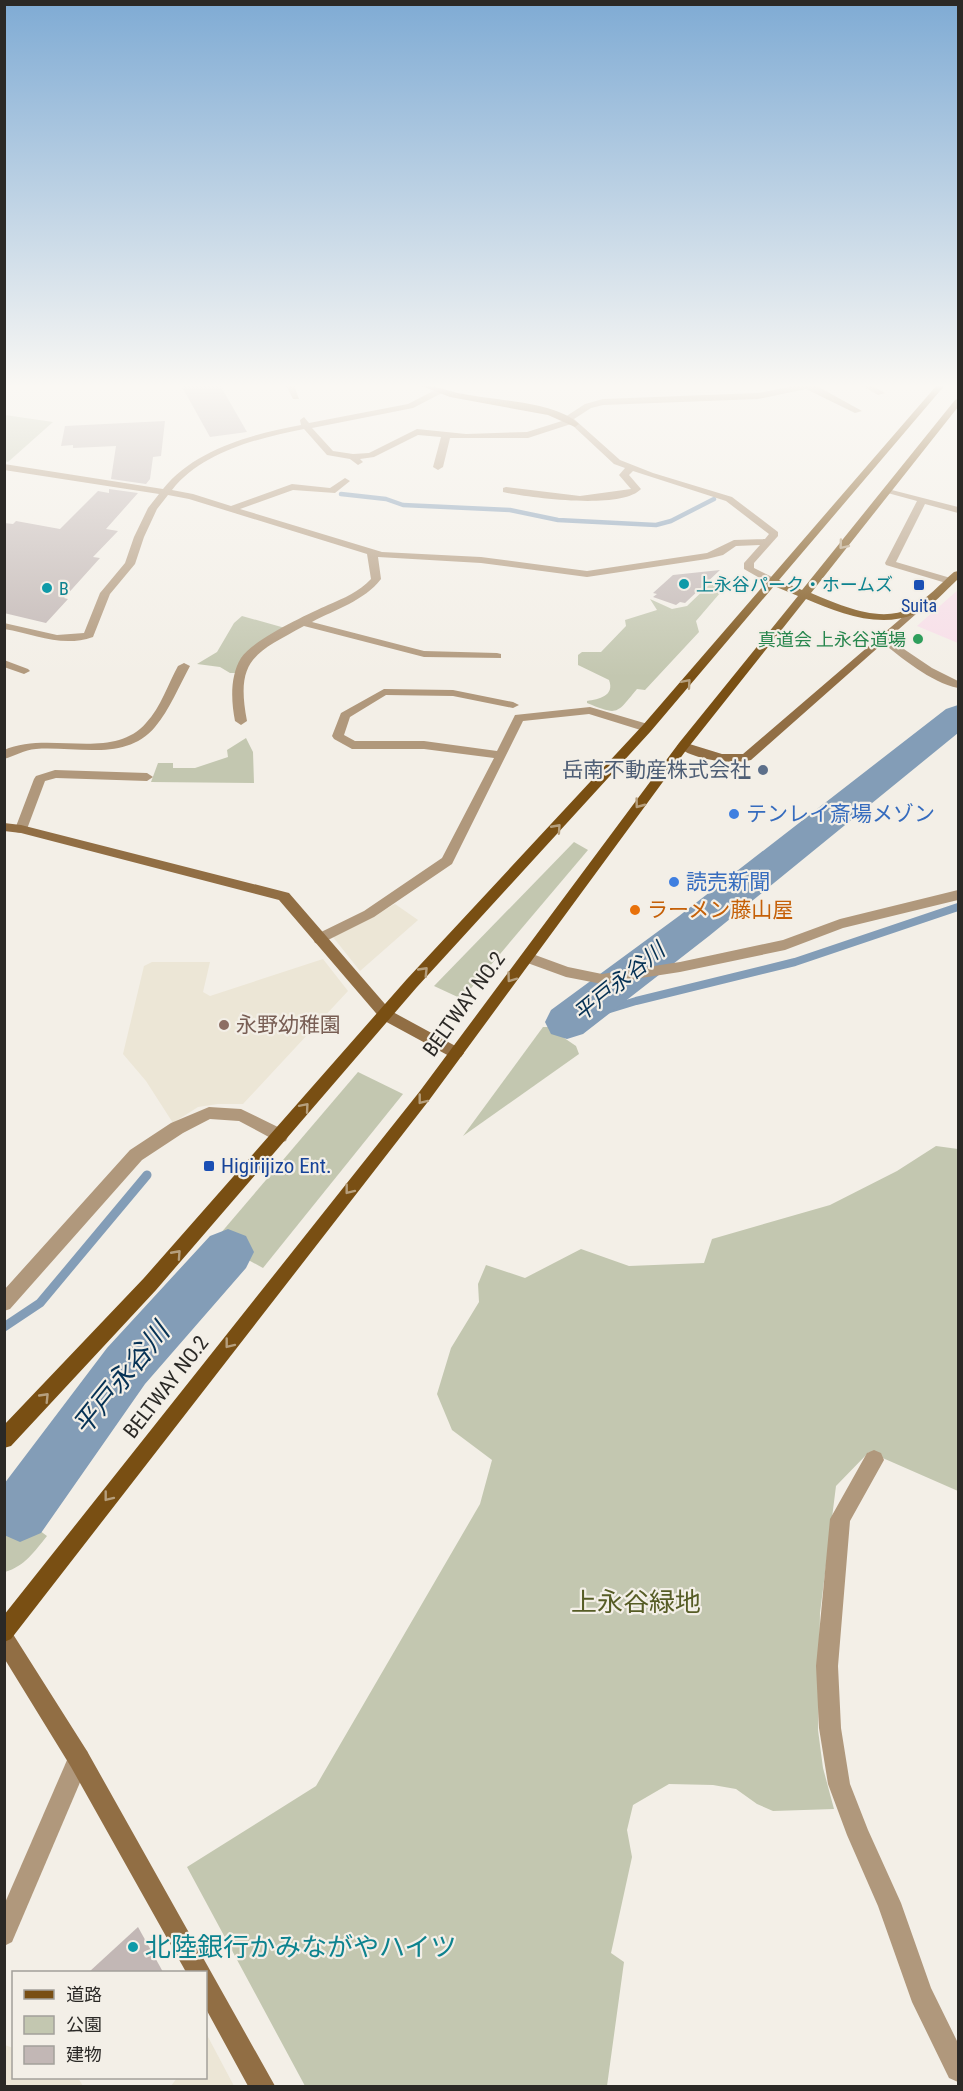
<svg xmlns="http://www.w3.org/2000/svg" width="963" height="2091" font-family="'Roboto Condensed','Noto Sans JP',sans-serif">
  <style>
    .commercial { fill: #f7dee8 }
    .built { fill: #ece6d6 }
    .green { fill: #c3c7b0 }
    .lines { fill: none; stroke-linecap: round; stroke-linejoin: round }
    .stream-far2 { stroke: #839db7; stroke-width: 4.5 }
    .stream-far1 { stroke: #839db7; stroke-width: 8 }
    .stream { stroke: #839db7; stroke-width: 9 }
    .river { fill: #839db7; fill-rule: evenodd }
    .building { fill: #c2b7b5 }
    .street { fill: #b0987c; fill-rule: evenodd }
    .secondary { fill: #916e44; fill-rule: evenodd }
    .primary { fill: #794f13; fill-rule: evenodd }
    .oneway { stroke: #b69f7d }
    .culture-dot { fill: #0f9aa8; stroke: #f3efe7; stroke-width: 2 }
    .transit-dot { fill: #1a4fb4; stroke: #f3efe7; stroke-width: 2 }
    .leisure-dot { fill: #2e9e5b; stroke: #f3efe7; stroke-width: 2 }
    .service-dot { fill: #5c6f8a; stroke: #f3efe7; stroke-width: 2 }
    .shop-dot { fill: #3f7fe0; stroke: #f3efe7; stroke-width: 2 }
    .food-dot { fill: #e8710a; stroke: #f3efe7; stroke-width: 2 }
    .education-dot { fill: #8d6e63; stroke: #f3efe7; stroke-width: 2 }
    .labels { text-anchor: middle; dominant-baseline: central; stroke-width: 4.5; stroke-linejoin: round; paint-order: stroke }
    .far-culture-label { font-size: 18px; fill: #0d838f; stroke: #f3efe7; text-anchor: start }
    .far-transit-label { font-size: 18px; fill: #164399; stroke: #f3efe7 }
    .far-leisure-label { font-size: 18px; fill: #27864d; stroke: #f3efe7; text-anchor: end }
    .service-label { font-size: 21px; fill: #4e5e75; stroke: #f3efe7; text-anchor: end }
    .shop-label { font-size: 21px; fill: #366cbe; stroke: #f3efe7; text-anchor: start }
    .food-label { font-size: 21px; fill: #c56008; stroke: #f3efe7; text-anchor: start }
    .street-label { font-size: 21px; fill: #2b2926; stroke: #f3efe7 }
    .education-label { font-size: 21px; fill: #785e54; stroke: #f3efe7; text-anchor: start }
    .transit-label { font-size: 21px; fill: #164399; stroke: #f3efe7; text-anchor: start }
    .water-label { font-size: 22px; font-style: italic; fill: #063255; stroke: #f3efe7 }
    .near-park-label { font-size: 26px; fill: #565c25; stroke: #f3efe7 }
    .near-culture-label { font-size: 26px; fill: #0d838f; stroke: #f3efe7; text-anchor: start }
    .near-water-label { font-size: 27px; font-style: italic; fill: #063255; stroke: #f3efe7 }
  </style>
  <rect width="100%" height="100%" fill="#f3efe7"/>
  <polygon class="commercial" points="958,590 958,643 917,626"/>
  <g class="built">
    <polygon points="395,904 418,920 360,971 333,937"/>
    <polygon points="323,959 348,991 243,1104 218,1104 198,1107 173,1123 146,1081 123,1054 144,966 152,962 210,962 203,992 210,996"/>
    <polygon points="207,2035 234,2086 171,2086 177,2078 206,2078"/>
    <polygon points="5,2045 13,2048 14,2078 78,2078 83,2086 5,2086"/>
  </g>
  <g class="green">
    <polygon points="4,415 5,415 53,422 8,462 5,461"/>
    <path d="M712 582 726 586 696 621 699 632 645 690 637 689C616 714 619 716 587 703V701C599 699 615 696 609 680L578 665V655L582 652H601L626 626 625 620 657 610 650 599 672 609 687 606Z"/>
    <polygon points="242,616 285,628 236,673 230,673 220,667 197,664 217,652 234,623"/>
    <polygon points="246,738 253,752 254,783 151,782 158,763 173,763 173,768 195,768 228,757 227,750"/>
    <polygon points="574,842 588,850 462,999 434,986"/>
    <polygon points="543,1027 548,1027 576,1046 579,1054 463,1136"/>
    <polygon points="358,1072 403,1094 263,1268 214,1241"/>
    <polygon points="936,1146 958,1149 958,1491 869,1452 836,1486 820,1613 818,1730 823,1768 834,1809 773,1811 757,1804 736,1789 713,1785 669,1784 633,1805 627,1830 632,1857 611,1953 624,1962 607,2086 305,2086 187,1867 316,1786 480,1504 492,1460 452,1430 437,1394 451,1348 479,1302 478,1284 486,1265 525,1278 581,1249 629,1266 704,1263 712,1239 830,1205 897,1171"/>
    <path d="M5 1505 47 1536C34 1552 25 1566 5 1572Z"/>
  </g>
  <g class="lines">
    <polyline class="stream-far2" points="341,494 386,499 403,505 510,510 558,520 656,525 671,521 714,499"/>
    <polyline class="stream-far1" points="567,1022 636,1001 795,962 958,907"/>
    <polyline class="stream" points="4,1327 40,1303 147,1175"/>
    <g class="river">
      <polygon points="958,705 958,733 709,936 583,1034 567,1039 551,1034 545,1022 551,1010 679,916 946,709"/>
      <polygon points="228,1229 246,1236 254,1252 246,1268 145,1384 41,1533 20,1542 4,1535 4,1484 107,1348 210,1236"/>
    </g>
  </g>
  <g class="building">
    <polygon points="181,385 220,385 247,432 210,437"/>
    <polygon points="165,421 161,456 153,457 150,479 146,484 111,479 116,446 73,448 73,445 61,446 65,426"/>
    <polygon points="109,489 138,493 106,529 118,531 93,557 100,558 64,598 68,599 46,623 4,613 4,523 13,524 16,521 60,529 98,491 109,493"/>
    <polygon points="720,570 685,603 680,602 676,605 653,597 657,594 653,593 673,575"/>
    <polygon points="138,1927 163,1972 89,1972"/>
  </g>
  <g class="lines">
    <g class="street">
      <polygon points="286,385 294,385 299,399 293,399"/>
      <path d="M800 385H815L862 411 855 413 806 389 758 399 603 405 591 408 574 419 620 460 653 473 732 497 778 532V536L754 563V568L778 580V584H770L744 569V563L760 545 736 546 723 555 707 559 587 577 481 563 378 557 381 579C364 601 336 609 312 622L424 651 497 653 501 654V658L424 657 304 626C255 653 235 659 247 721L241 725 235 721C231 701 230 676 241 658 252 640 308 614 328 605 344 598 359 592 371 579L367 554 189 499 168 495 157 509 144 537 135 564 110 594 93 637C61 648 36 634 4 629V623L57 635 84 633 100 593 125 563 134 537 148 508 159 494 4 470V464L163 489C195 449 253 434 301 425L300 420 304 417 309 423 408 404 439 388 443 391 442 393 413 408 312 428 333 451 353 454 369 453 417 429 466 434 527 432 565 420V417L585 404 603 399 758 393ZM571 424 614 464 625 468 619 475 631 489 580 496 506 487 503 488V492C530 498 622 510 641 489L629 475 633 471 726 501 769 534 765 539 734 540 707 553 587 571 481 557 382 552 240 509 293 490 335 493 350 481 345 478 330 488 292 484 231 506 193 494 172 490C202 452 258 438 304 429L327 455 350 459 358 465 363 462 360 459 374 457 418 435 441 437 433 467 438 470 443 467 450 438H528Z"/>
      <polygon points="861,385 871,385 885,393 878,395"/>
      <polygon points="884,488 958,507 958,513 925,504 896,562 954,579 954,583 946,583 886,565 885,563 917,501 884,492"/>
      <path d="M883 635 932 668 958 681V688C930 682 902 658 879 640L878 638Z"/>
      <polygon points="4,660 28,669 30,671 24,674 4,667"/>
      <path d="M184 663 190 666C179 686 170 709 155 727 126 762 75 746 36 749 24 750 15 756 4 759V750C48 730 112 762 146 723 161 707 168 684 178 666Z"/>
      <polygon points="384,689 453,690 513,702 519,705 513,708 453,696 386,695 350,717 344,735 355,741 424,741 497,751 515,715 590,707 651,725 653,728 647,732 589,714 523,721 452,864 374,917 320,944 315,943 313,939 315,935 364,911 442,858 494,758 424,749 352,749 334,739 332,736 341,713"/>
      <polygon points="55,770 147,773 153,777 147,781 56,778 45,781 27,829 21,833 16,832 15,829 34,779 36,776"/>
      <polygon points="958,890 958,900 843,928 785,950 680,972 602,984 566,977 522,961 520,957 527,952 568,967 602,974 680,962 783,940 840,919"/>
      <polygon points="209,1107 241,1109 286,1131 288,1136 286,1141 280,1143 239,1121 210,1119 183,1133 142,1160 10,1309 4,1311 4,1290 130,1150 171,1123"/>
      <polygon points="874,1450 881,1453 884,1460 850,1521 838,1666 841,1728 850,1784 868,1830 901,1903 931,1988 958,2043 958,2082 949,2078 912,2002 878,1906 847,1835 828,1784 819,1728 816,1666 830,1519 867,1453"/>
      <polygon points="79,1748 87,1751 90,1759 12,1942 4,1946 4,1905 71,1751"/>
    </g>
    <g class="secondary">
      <path d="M419 385C434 384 449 392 464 394 496 401 555 401 579 424L575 427 548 415 450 397Z"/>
      <path d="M912 609 917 612 916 614 751 760C732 765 692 760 677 746L683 742 722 754H743Z"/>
      <polygon points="4,823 21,825 289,893 391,1011 461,1049 464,1053 461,1057 451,1057 381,1019 279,900 21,833 4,831"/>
      <polygon points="4,1628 11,1631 87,1751 275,2086 248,2086 206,2009 206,1972 186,1972 71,1767 4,1658"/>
    </g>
    <path class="primary" d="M937 385H945L779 580 802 590 955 400 958 399V407L811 593C840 605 880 624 911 608 927 599 940 584 954 572L958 571V579C945 591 932 607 915 614 879 629 839 613 806 599L687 749 430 1099 11 1639 4 1642V1615L420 1091 679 743 798 596 774 586 651 731 417 987 156 1290 11 1446 4 1448V1425L144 1278 407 979 643 725Z"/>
  </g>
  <defs><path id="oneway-chevron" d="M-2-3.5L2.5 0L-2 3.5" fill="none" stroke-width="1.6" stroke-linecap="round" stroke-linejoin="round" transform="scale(1.5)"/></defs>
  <g class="oneway">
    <use href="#oneway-chevron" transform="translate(843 545) rotate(130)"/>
    <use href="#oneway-chevron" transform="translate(687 683) rotate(-49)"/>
    <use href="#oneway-chevron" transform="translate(639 804) rotate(127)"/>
    <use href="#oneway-chevron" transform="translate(557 828) rotate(-48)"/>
    <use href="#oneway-chevron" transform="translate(424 971) rotate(-46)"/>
    <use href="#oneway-chevron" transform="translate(511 978) rotate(126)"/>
    <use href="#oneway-chevron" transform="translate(422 1100) rotate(128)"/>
    <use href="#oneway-chevron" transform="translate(305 1107) rotate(-49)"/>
    <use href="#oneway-chevron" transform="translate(349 1190) rotate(128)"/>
    <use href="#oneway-chevron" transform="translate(177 1254) rotate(-48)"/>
    <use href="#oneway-chevron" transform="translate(229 1344) rotate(128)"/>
    <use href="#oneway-chevron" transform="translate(45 1397) rotate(-46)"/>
    <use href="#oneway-chevron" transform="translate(108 1497) rotate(128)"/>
  </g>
  <linearGradient id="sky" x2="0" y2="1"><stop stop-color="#7fabd4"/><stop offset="0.57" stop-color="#faf8f4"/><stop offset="1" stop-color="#faf8f4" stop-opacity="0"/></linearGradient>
  <rect width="963" height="677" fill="url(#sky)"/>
  <g class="culture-dot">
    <circle cx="684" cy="584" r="6"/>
    <circle cx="47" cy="588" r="6"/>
    <circle cx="133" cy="1947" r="6"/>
  </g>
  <g class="transit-dot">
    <rect x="913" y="579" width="12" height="12" rx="3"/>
    <rect x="203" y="1160" width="12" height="12" rx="3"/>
  </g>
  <circle class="leisure-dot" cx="918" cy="639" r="6"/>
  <circle class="service-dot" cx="763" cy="770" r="6"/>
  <g class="shop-dot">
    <circle cx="734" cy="814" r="6"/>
    <circle cx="674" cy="882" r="6"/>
  </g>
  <circle class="food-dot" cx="635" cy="910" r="6"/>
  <circle class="education-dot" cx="224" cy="1025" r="6"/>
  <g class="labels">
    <g class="far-culture-label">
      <text x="696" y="584">上永谷パーク・ホームズ</text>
      <text x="59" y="588">B</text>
    </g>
    <g class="far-transit-label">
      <text x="919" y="605">Suita</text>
    </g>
    <g class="far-leisure-label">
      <text x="906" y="639">真道会 上永谷道場</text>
    </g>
    <g class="service-label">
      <text x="751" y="770">岳南不動産株式会社</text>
    </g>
    <g class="shop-label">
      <text x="746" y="814">テンレイ斎場メゾン</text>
      <text x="686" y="882">読売新聞</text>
    </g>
    <g class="food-label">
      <text x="647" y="910">ラーメン藤山屋</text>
    </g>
    <g class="street-label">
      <text transform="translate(464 1004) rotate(-54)">BELTWAY NO.2</text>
      <text transform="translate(166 1387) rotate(-52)">BELTWAY NO.2</text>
    </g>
    <g class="education-label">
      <text x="236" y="1025">永野幼稚園</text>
    </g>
    <g class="transit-label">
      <text x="221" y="1166">Higirijizo Ent.</text>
    </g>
    <g class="water-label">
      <text transform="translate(619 982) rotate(-39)">平戸永谷川</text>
    </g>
    <g class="near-park-label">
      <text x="636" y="1602">上永谷緑地</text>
    </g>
    <g class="near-culture-label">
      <text x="145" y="1947">北陸銀行かみながやハイツ</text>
    </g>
    <g class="near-water-label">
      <text transform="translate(121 1379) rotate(-51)">平戸永谷川</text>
    </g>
  </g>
  <rect width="963" height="2091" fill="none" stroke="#2b2926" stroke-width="12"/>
  <rect x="12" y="1971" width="195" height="108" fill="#f3efe7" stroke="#a3a09a" stroke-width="1.5"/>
  <rect x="24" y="1990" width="30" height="9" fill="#794f13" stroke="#a3a09a" stroke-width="1.5"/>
  <text x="66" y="2001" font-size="18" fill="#2b2926">道路</text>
  <rect x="24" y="2016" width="30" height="18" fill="#c3c7b0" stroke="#a3a09a" stroke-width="1.5"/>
  <text x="66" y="2031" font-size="18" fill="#2b2926">公園</text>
  <rect x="24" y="2046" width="30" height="18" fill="#c2b7b5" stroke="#a3a09a" stroke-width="1.5"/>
  <text x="66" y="2061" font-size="18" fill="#2b2926">建物</text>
</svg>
